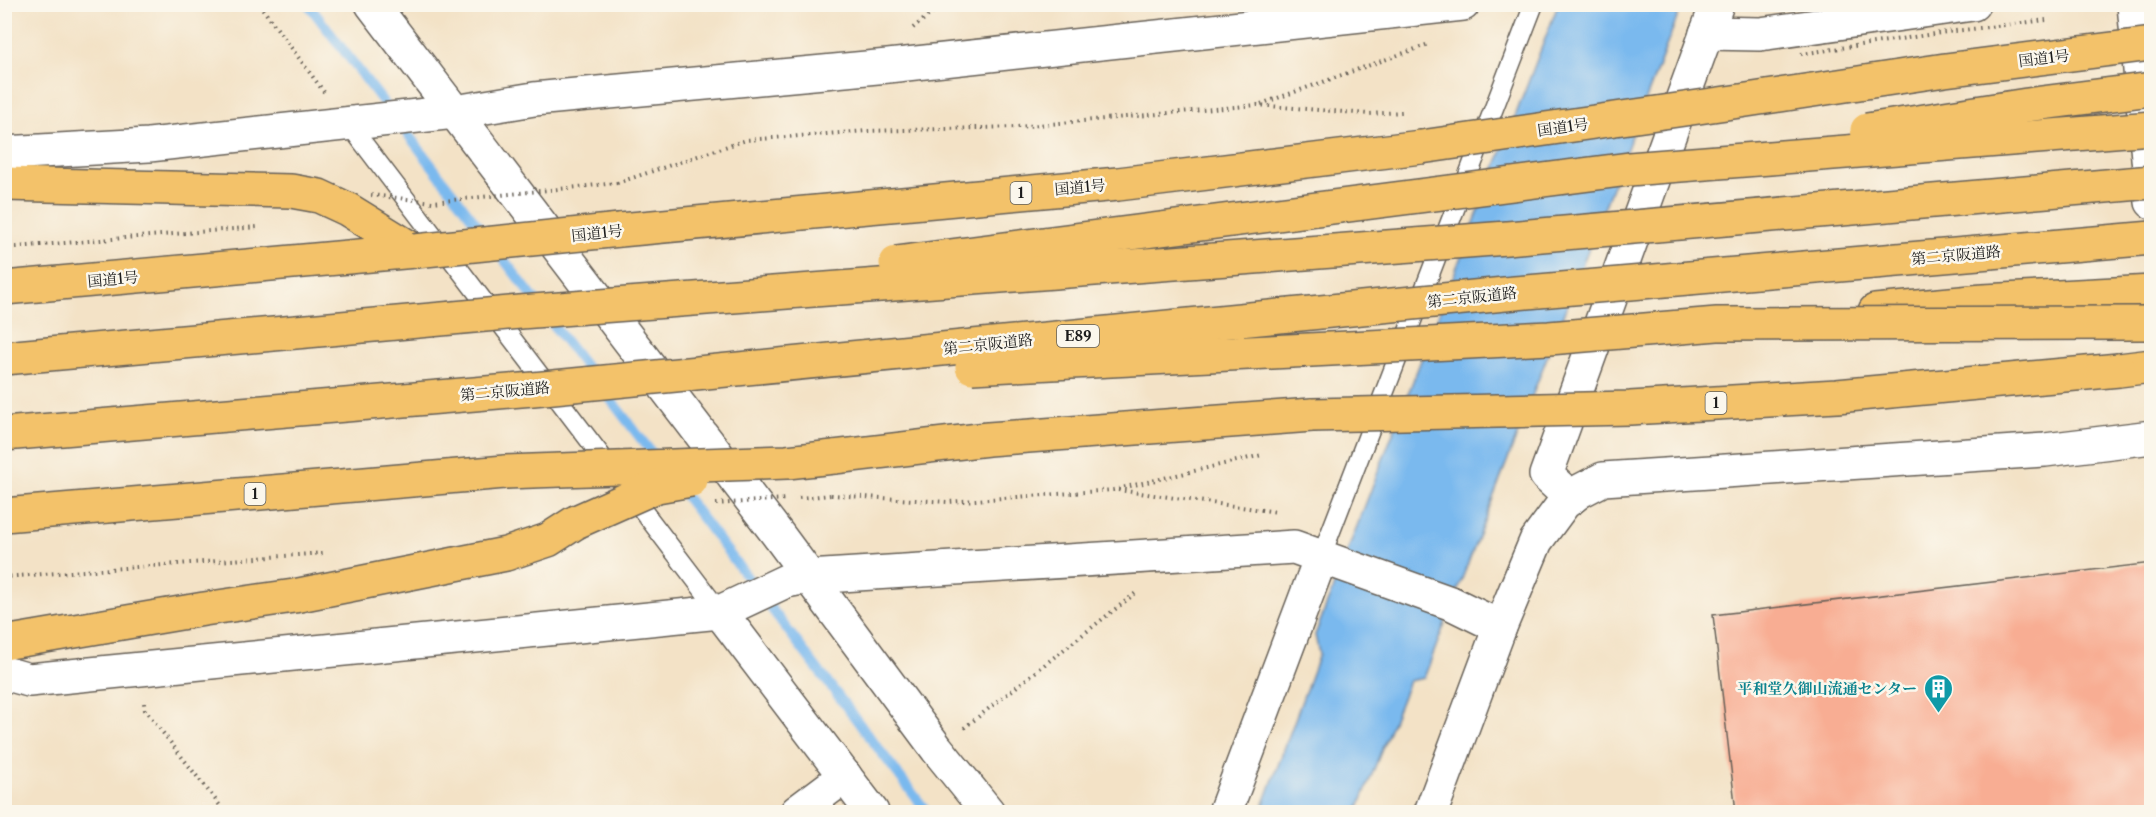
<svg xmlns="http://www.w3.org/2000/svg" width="2156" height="817" font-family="'Libre Caslon Text','Noto Serif JP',serif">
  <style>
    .water { fill: #7ab9ee; stroke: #4b6a85; stroke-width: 1.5 }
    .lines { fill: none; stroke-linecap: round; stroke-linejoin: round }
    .stream { stroke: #7ab9ee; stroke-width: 10 }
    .building { fill: #f8ad93 }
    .lane-casing { stroke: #676158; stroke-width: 21 }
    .street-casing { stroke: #676158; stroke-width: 36 }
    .highway-casing { stroke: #676158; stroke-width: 36 }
    .path { stroke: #676158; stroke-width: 4; stroke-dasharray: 1.5 4.5; stroke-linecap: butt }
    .lane { stroke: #fff; stroke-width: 18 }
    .street { stroke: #fff; stroke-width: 33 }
    .highway { stroke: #f3c26a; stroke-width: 33 }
    .highway-bridge-casing { stroke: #676158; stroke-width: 36; stroke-linecap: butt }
    .path-bridge { stroke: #676158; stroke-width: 4; stroke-dasharray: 1.5 4.5; stroke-linecap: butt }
    .highway-bridge { stroke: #f3c26a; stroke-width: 33 }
    .labels { text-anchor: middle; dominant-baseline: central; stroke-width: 5; stroke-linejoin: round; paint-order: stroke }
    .shield { fill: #fbf7ec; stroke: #5f5e5a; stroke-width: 1.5 }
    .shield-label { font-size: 14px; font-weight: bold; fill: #1c1c1c }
    .street-label { font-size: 15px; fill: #1c1c1c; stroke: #fbf7ec }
    .culture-label { font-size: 15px; font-weight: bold; fill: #0d838f; stroke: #fbf7ec; text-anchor: end }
  </style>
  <rect width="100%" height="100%" fill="#fbf7ec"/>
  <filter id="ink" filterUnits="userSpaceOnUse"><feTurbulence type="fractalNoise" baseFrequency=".0167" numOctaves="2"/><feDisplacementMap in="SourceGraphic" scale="12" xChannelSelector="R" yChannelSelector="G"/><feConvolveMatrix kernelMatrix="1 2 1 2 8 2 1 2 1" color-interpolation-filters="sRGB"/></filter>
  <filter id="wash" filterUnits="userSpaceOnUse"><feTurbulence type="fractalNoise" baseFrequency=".008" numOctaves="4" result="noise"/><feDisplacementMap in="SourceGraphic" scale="24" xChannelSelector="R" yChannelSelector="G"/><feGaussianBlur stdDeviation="1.35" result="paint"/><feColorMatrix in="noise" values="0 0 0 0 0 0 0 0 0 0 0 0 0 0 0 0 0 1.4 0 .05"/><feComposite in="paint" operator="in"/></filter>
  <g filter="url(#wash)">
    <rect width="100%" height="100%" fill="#f3e2c6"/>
    <polygon class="water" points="1558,5 1682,5 1424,678 1409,681 1357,812 1261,812 1319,654 1315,635"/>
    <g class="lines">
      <g class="stream">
        <polyline points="308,4 538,304"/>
        <polyline points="547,317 658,461"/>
        <polyline points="679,488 927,812"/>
      </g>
    </g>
    <g id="blocks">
      <polygon class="building" points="2152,563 2152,812 1736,812 1713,615"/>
    </g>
  </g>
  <g filter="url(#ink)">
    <use href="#blocks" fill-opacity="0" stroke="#676158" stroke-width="1.5"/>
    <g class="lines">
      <defs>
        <g id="lane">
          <polyline points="348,123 720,612"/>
          <polyline points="1321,557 1534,4"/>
        </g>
        <g id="street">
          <polyline points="372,4 776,532 937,749 988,812"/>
          <polyline points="2134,4 2152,202"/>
          <polyline points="1706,33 1760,34 1973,4"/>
          <polyline points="4,153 149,145 455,112 534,99 888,66 1463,4"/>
          <polyline points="1571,498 1546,475 1717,4"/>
          <polyline points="720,612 872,812"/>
          <polyline points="4,673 29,680 720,612 786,581 808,577 1294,547 1453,604 1500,627"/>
          <polyline points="797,812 845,776"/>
          <polyline points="1225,812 1321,557"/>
          <polyline points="1431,812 1500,627 1536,541 1564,503 1580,491 1603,479 2045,450 2152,437"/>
        </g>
        <g id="highway">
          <polyline points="4,184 291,191 319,196 347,209 415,251"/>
          <polyline points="620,230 1118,184 1421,147"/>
          <polyline points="4,288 415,251"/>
          <polyline points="1875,311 1983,301 2152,292"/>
          <polyline points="2119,370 2152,366"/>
          <polyline points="834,457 988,439 1312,415"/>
          <polyline points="4,515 505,472"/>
          <polyline points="4,643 204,609 294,596 506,554 548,540 576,522"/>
        </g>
      </defs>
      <use href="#lane" class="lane-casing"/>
      <use href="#street" class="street-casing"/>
      <use href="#highway" class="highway-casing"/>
      <g class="path">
        <polyline points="259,4 324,92"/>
        <polyline points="913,28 943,4"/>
        <polyline points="1261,104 1429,44"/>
        <polyline points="617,183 746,140 867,131 1017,127 1257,105 1369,114 1402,112"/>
        <polyline points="4,248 258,227"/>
        <polyline points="1118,490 1277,512"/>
        <polyline points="831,495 948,502 1113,490 1262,455"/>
        <polyline points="4,577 324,553"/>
        <polyline points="144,703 145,710 225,812"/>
        <polyline points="964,728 1137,592"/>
      </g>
      <use href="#lane" class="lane"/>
      <use href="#street" class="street"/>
      <use href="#highway" class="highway"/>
      <defs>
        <g id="highway-bridge">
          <polyline points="1867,130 2027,105 2152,89"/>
          <polyline points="1421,147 1740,101 1945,70 2152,44"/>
          <polyline points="415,251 620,230"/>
          <polyline points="896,263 1629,169 2152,128"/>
          <polyline points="4,358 520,312 1507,238 2152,182"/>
          <polyline points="972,367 1549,338 1717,324 2152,323"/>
          <polyline points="1312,415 1630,408 1837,396 2119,370"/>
          <polyline points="4,434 533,389 1515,293 2152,238"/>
          <polyline points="505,472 787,462 834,457"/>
          <polyline points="576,522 657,486 691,480"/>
        </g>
      </defs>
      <use href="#highway-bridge" class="highway-bridge-casing"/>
      <g class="path-bridge">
        <polyline points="1801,54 1947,32 2046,20"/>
        <polyline points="371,195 433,202 617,183"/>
        <polyline points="799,498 831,495"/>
        <polyline points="716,504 786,499"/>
      </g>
      <use href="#highway-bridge" class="highway-bridge"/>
    </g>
  </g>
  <defs>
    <symbol id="building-pin" viewBox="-11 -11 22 30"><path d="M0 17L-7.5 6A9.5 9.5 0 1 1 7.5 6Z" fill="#0f9aa8" stroke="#fbf7ec"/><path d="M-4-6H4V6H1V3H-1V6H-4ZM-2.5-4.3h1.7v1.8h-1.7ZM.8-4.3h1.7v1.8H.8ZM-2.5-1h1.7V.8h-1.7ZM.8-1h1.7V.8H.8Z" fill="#fff"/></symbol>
  </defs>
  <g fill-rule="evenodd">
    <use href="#building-pin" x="1922" y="672" width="33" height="45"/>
  </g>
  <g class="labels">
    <g class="shield">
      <rect x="1010.5" y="182" width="21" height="22" rx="4.5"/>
      <rect x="1057" y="325" width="42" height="22" rx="4.5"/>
      <rect x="1705.5" y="392" width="21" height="22" rx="4.5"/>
      <rect x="244.5" y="483" width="21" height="22" rx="4.5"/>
    </g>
    <g class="shield-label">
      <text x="1021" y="193">1</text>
      <text x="1078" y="336">E89</text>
      <text x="1716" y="403">1</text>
      <text x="255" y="494">1</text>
    </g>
    <g class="street-label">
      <text transform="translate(2044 58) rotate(-7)">国道1号</text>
      <text transform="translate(1563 127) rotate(-8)">国道1号</text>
      <text transform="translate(1080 187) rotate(-5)">国道1号</text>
      <text transform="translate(597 233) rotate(-6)">国道1号</text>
      <text transform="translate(1956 255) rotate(-5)">第二京阪道路</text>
      <text transform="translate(113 279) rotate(-5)">国道1号</text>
      <text transform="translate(1472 297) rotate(-6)">第二京阪道路</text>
      <text transform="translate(988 344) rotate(-6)">第二京阪道路</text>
      <text transform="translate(505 391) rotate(-5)">第二京阪道路</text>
    </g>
    <g class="culture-label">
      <text x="1917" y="688">平和堂久御山流通センター</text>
    </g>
  </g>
  <rect width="2156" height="817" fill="none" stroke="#fbf7ec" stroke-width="24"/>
</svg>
